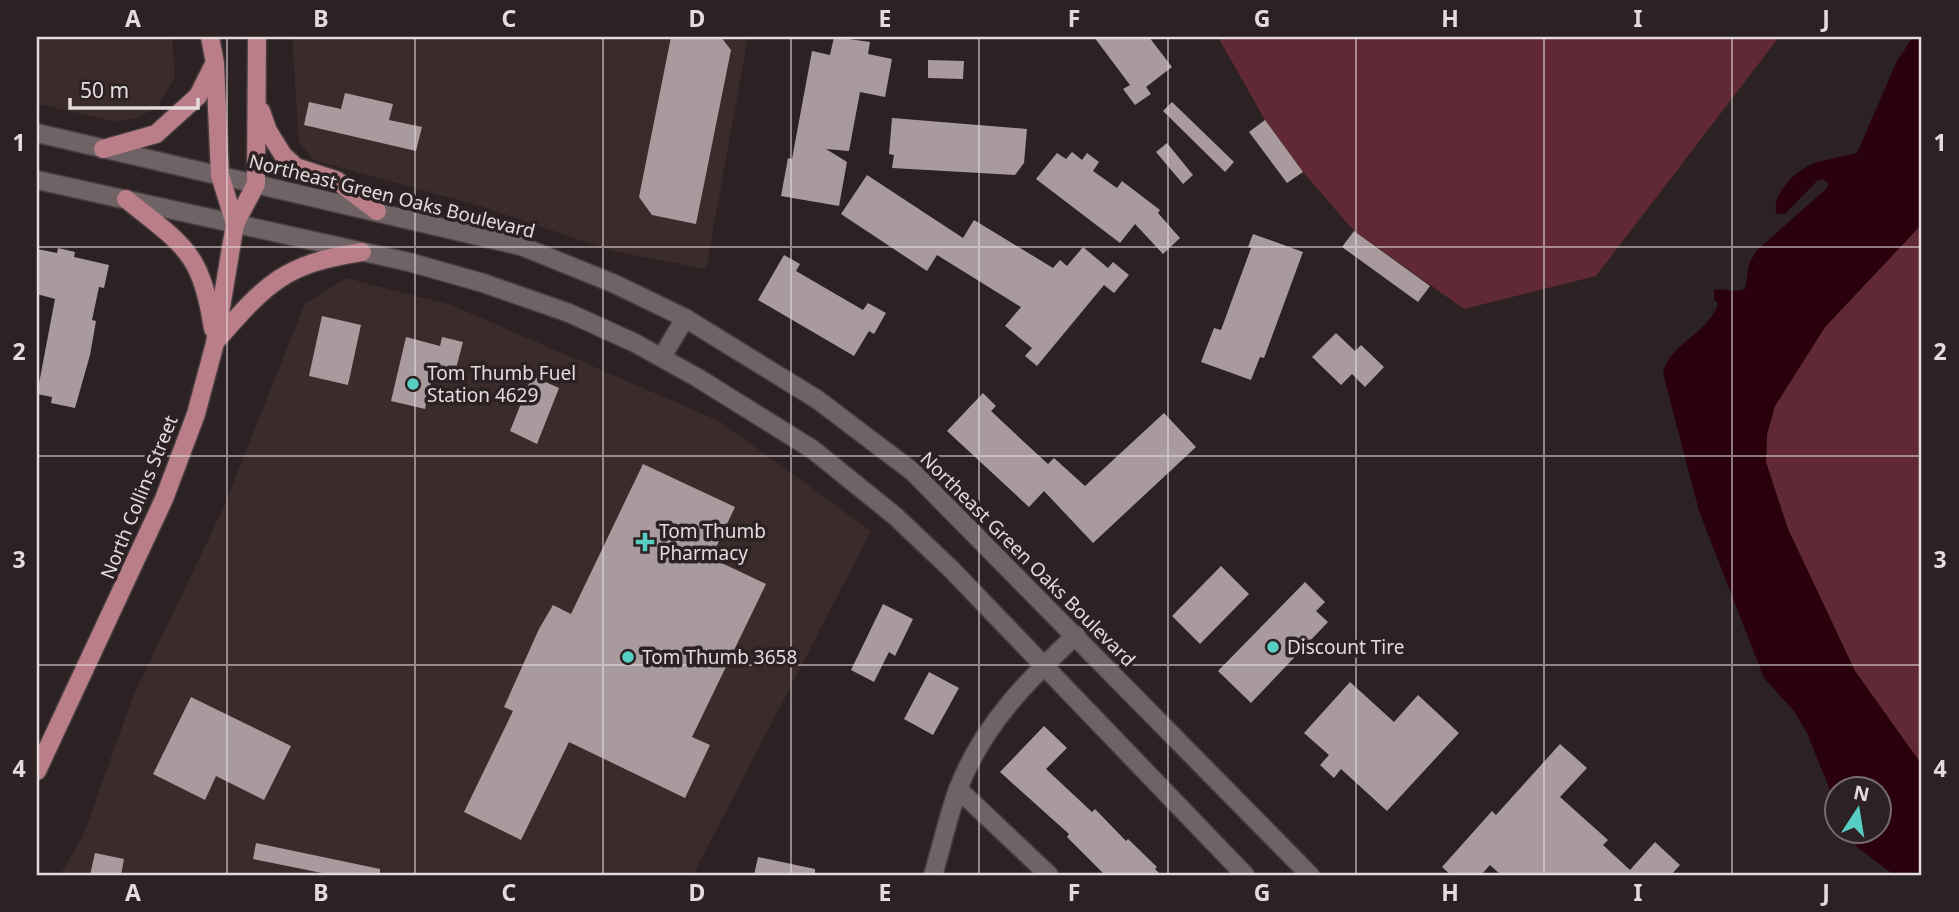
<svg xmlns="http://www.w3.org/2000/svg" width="1959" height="912" font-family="'Noto Sans',sans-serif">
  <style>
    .built { fill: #3b2b2d }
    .green { fill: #612936 }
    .water { fill: #29000b }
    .building { fill: #a99b9d }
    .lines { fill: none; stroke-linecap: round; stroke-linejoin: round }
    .street-casing { stroke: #463d3f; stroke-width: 21 }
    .secondary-casing { stroke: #463d3f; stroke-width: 21 }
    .primary-casing { stroke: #463d3f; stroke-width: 21 }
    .street { stroke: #706365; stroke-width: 18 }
    .secondary { stroke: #706365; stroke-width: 18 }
    .primary { stroke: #ba7e89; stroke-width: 18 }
    .grid { fill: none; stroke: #e3dbdc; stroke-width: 2; stroke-opacity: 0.55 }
    .poi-dot { fill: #56cec4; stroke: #2d2223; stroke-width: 2.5 }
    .labels { text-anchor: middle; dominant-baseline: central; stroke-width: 7; stroke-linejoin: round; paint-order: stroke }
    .street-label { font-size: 19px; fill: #e3dbdc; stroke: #2d2223 }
    .poi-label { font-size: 19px; fill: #e3dbdc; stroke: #2d2223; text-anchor: start }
    .neatline { fill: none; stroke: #e3dbdc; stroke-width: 2.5 }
    .grid-label { font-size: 23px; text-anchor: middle; font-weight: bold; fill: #e3dbdc }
  </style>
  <rect width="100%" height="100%" fill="#2d2223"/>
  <g class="built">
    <polygon points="37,37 172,37 175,77 157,108 133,119 114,121 37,104"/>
    <polygon points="292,37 748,37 706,269 613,251 480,206 313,160 299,142"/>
    <polygon points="346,278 451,305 719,421 871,531 693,875 60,875 83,836 134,694 223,509 305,304"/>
  </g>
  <g class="green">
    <polygon points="1218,37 1779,37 1596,276 1464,309 1354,231 1303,172 1265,120"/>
    <polygon points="1922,224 1922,765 1855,671 1788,529 1766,463 1767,434 1775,406 1825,327"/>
  </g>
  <path class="water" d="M1913 37H1922V224L1825 327 1775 406 1767 434 1766 462 1788 529 1855 671 1922 765V875H1894L1857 847 1850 832H1878V790H1836V805L1807 733 1794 711 1764 678 1699 511 1663 373C1670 343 1709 333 1718 304L1714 299V290C1726 288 1733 293 1745 289L1749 264 1756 251 1827 188 1828 183 1823 179 1817 181 1785 214H1777C1774 207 1776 200 1780 193 1800 161 1822 161 1857 153L1897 61Z"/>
  <g class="building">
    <polygon points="671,37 721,37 731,50 696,224 652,215 639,197"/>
    <polygon points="834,37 870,42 868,54 892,59 885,97 860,92 849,151 826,149 847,162 839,206 781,196 788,158 792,159 812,51 830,55"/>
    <polygon points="1094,37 1149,37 1172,67 1146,87 1151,94 1135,105 1123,89 1130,85"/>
    <polygon points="928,60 964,61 963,79 928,78"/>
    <polygon points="345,93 393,104 389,120 422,127 416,151 304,125 309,102 341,109"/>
    <polygon points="1172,102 1234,162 1225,172 1163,111"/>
    <polygon points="892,118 1027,129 1024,163 1015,175 892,168 894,155 889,154"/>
    <polygon points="1265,120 1303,172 1287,183 1249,132"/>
    <polygon points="1167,143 1193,175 1183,184 1156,152"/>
    <polygon points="1072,152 1082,160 1087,153 1099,162 1093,171 1117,188 1122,181 1160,210 1158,213 1180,238 1163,254 1135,224 1120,243 1036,179 1057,153 1066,159"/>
    <polygon points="867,175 963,238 974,220 1053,268 1060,260 1067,266 1083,247 1108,268 1113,262 1129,275 1114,293 1104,285 1037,366 1025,356 1032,348 1005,326 1021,307 937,255 927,271 841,214"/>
    <polygon points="1354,231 1430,286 1418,302 1342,247"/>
    <polygon points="1253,234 1303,252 1264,358 1260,357 1251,380 1201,362 1214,328 1221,330 1251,248 1248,247"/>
    <polygon points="58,248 75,252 74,257 109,265 104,288 99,287 92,320 96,321 90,355 75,408 51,403 52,397 37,394 55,299 37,294 37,249 57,253"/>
    <polygon points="784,255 800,264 796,271 863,310 868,303 886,313 874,334 869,331 854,356 758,300"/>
    <polygon points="322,316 361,325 348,385 309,376"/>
    <polygon points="1336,333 1355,351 1361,345 1384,367 1365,387 1352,374 1341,385 1312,357"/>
    <polygon points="406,337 440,346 442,337 463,342 455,372 435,367 425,409 391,401"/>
    <polygon points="532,376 559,388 537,444 510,431"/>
    <polygon points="983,393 996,406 991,411 1023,441 1048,464 1054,458 1085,486 1164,413 1196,447 1093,543 1044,491 1029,507 947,431"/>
    <polygon points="643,464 735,507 711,558 766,584 692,737 710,745 685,798 569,742 521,840 464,812 513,711 504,707 539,629 553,605 571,614"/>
    <polygon points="1221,566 1249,594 1200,644 1172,616"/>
    <polygon points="1305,582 1325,602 1316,611 1328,622 1251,703 1218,671"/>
    <polygon points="883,604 913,619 895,656 889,652 874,682 851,670"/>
    <polygon points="929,672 959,688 933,735 904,719"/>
    <polygon points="1350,682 1394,722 1418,695 1459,733 1387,811 1341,769 1334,778 1320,765 1329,755 1304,733"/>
    <polygon points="191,697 291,746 264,800 216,776 205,800 153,774"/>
    <polygon points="1044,726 1067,748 1046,769 1092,812 1095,809 1126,841 1128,839 1157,867 1155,869 1161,875 1105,875 1067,837 1069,834 1000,772"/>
    <polygon points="1560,744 1587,768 1560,797 1608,840 1603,845 1630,870 1655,842 1680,865 1671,875 1501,875 1490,865 1481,875 1451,875 1442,867 1492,811 1496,815"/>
    <polygon points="256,843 380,869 380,875 332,875 253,859"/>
    <polygon points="95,853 124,859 121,875 90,875"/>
    <polygon points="758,857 815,869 815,875 754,875"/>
  </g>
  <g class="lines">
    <defs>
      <g id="street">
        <polyline points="958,789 1049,875"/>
        <path d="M933 875C942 846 948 815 959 787 983 725 1028 680 1076 635"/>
      </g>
      <g id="secondary">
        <polyline points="37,133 521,246 615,284 685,318 818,400 913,472 1310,875"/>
        <polyline points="37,180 409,262 483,283 569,313 635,343 698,378 812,449 895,516 951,569 1245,875"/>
        <polyline points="662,357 685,318"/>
      </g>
      <g id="primary">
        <polyline points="210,37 215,63 220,175 235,224"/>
        <polyline points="261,111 268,131 283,155 296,167 336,180 377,211"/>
        <polyline points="103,149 156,134 198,96 213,66"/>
        <path d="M126 199C184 246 201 251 213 329"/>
        <path d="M217 340C267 283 284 264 362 252"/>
        <polyline points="37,771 164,499 196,414 215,343 235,224 256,184 257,37"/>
      </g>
    </defs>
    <use href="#street" class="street-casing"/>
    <use href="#secondary" class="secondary-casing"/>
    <use href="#primary" class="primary-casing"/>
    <use href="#street" class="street"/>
    <use href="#secondary" class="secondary"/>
    <use href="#primary" class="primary"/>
  </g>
  <path class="grid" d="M227 37V875M415 37V875M603 37V875M791 37V875M979 37V875M1168 37V875M1356 37V875M1544 37V875M1732 37V875M37 247H1922M37 456H1922M37 665H1922"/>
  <g class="poi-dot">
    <circle cx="413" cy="384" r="7"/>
    <path d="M641.5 531.5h7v7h7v7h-7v7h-7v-7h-7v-7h7z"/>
    <circle cx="1273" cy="647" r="7"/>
    <circle cx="628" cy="657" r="7"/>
  </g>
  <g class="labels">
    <g class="street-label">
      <text transform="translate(392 196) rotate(14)">Northeast Green Oaks Boulevard</text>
      <text transform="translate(139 497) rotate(-68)">North Collins Street</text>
      <text transform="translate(1028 559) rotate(45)">Northeast Green Oaks Boulevard</text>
    </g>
    <g class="poi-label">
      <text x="427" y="373">Tom Thumb Fuel<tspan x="427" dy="22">Station 4629</tspan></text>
      <text x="659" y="531">Tom Thumb<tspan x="659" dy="22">Pharmacy</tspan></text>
      <text x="1287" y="647">Discount Tire</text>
      <text x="642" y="657">Tom Thumb 3658</text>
    </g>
  </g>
  <rect width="1959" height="912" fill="none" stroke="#2d2223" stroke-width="77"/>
  <g transform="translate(1858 810) rotate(12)"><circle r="33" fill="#2d2223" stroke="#766c6d" stroke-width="2"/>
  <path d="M0-5L12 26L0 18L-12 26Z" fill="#56cec4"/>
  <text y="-10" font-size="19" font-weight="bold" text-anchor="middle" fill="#e3dbdc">N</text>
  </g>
  <path d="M70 98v10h128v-10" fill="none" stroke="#e3dbdc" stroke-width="3.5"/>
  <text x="80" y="98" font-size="21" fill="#e3dbdc" stroke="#2d2223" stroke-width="5" paint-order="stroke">50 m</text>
  <rect x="38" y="38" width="1882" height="836" class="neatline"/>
  <g class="grid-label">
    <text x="133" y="27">A</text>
    <text x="321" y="27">B</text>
    <text x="509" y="27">C</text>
    <text x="697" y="27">D</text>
    <text x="885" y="27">E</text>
    <text x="1074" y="27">F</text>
    <text x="1262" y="27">G</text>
    <text x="1450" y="27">H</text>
    <text x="1638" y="27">I</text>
    <text x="1826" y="27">J</text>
    <text x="19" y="151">1</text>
    <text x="1940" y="151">1</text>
    <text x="19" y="360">2</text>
    <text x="1940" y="360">2</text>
    <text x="19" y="568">3</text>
    <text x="1940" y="568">3</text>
    <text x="19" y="777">4</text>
    <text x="1940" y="777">4</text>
    <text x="133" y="901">A</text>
    <text x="321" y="901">B</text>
    <text x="509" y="901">C</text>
    <text x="697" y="901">D</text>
    <text x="885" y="901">E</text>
    <text x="1074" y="901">F</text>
    <text x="1262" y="901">G</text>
    <text x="1450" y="901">H</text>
    <text x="1638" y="901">I</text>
    <text x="1826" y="901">J</text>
  </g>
</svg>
